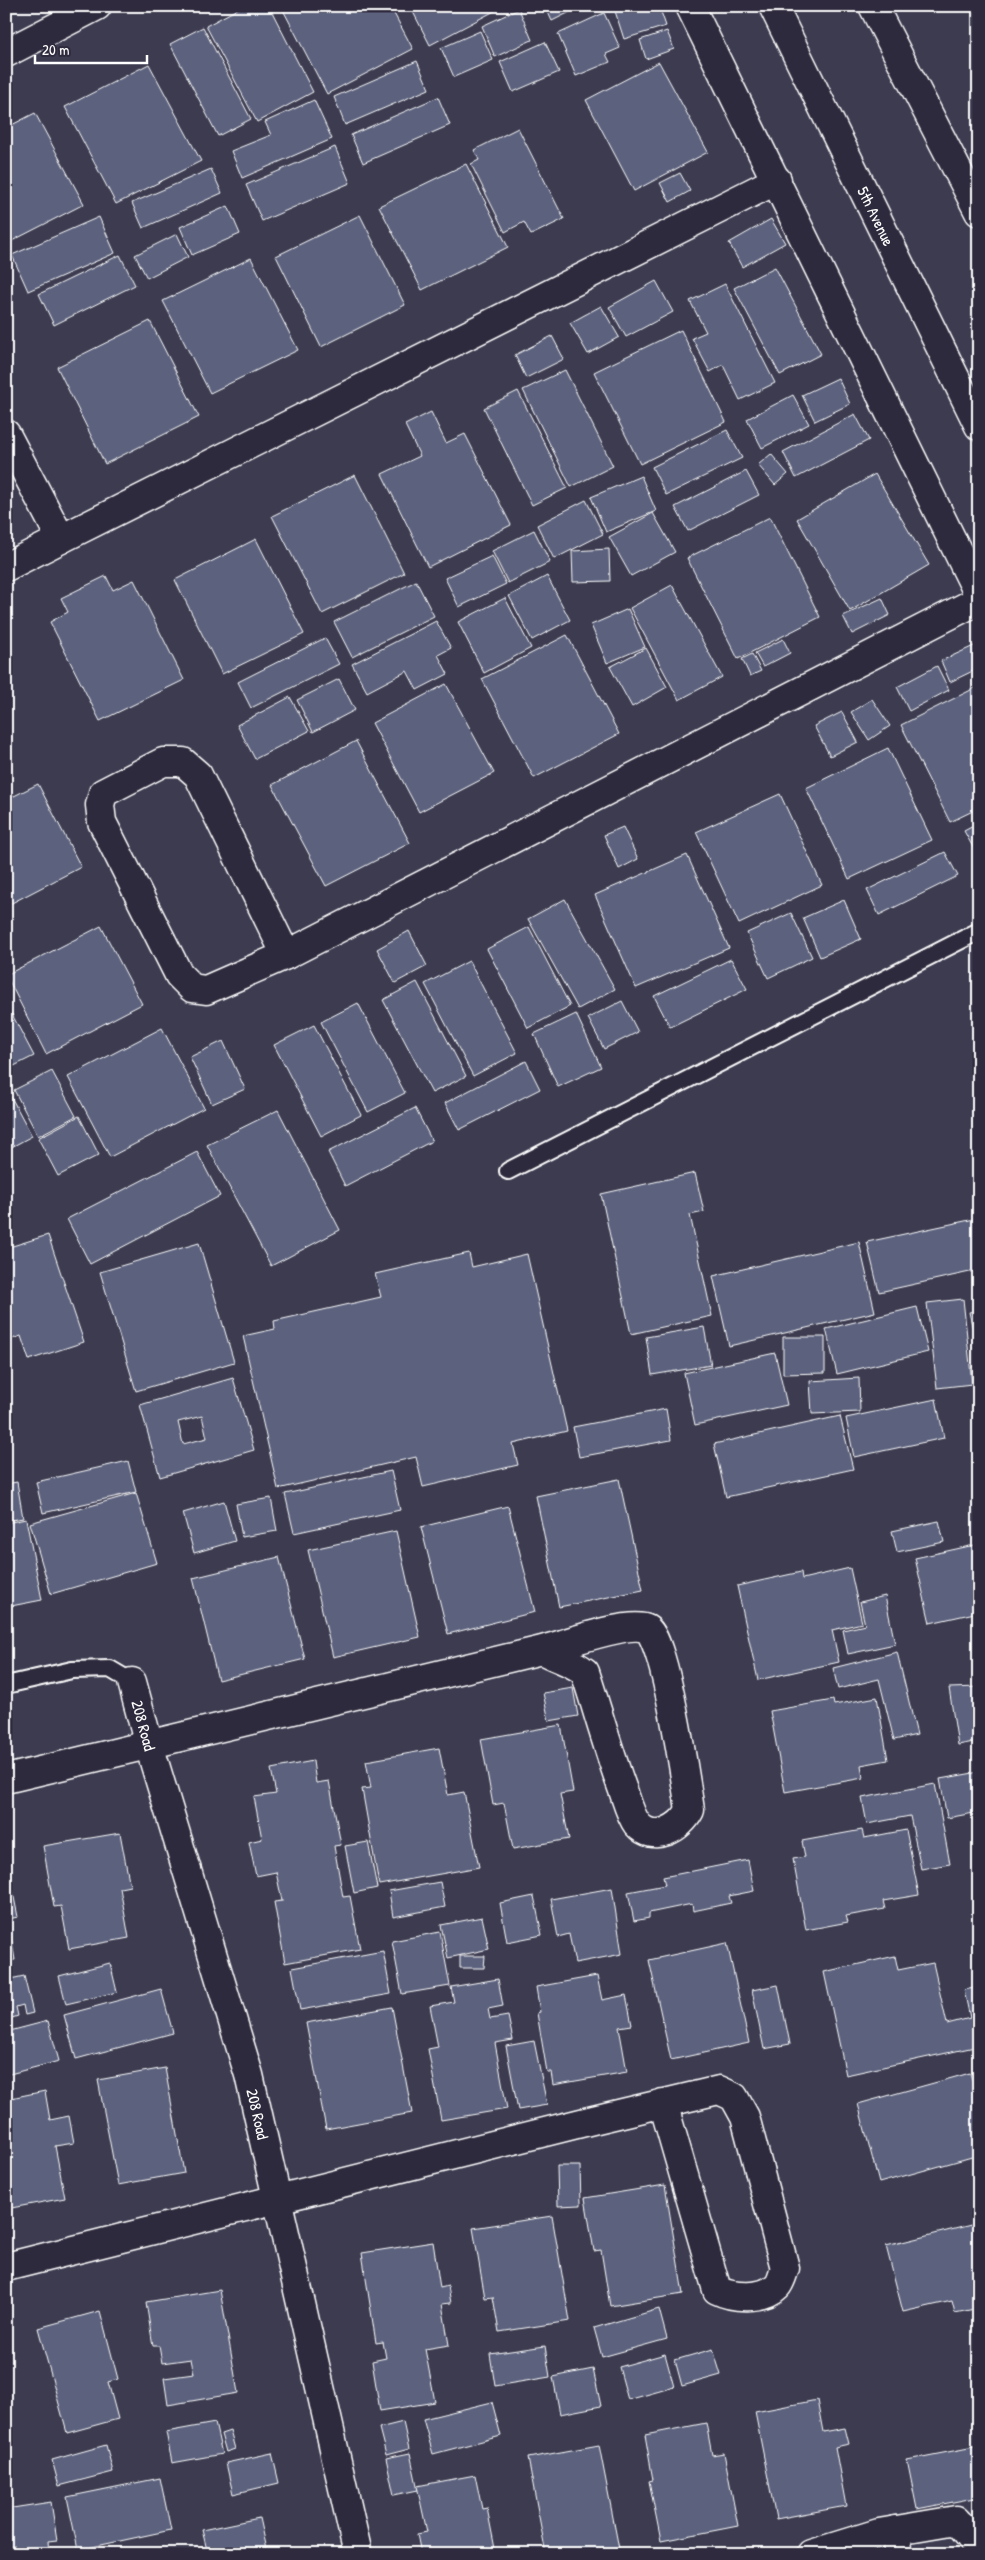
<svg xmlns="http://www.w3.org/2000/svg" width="985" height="2560" font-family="'Patrick Hand',sans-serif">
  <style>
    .building { fill: #5c627e; stroke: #fff; fill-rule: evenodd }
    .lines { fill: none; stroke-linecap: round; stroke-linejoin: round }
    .service-casing { stroke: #fff; stroke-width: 20 }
    .minor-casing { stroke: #fff; stroke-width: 31 }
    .tertiary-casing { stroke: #fff; stroke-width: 31 }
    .service { stroke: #2f2a3d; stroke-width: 16 }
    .minor { stroke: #2f2a3d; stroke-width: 28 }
    .tertiary { stroke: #2f2a3d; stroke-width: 28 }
    .labels { text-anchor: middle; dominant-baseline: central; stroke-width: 5; stroke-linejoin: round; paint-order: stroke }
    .street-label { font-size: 16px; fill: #fff; stroke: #2f2a3d }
  </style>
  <rect width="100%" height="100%" fill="#3c3b50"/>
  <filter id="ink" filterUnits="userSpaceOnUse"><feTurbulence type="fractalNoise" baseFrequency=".02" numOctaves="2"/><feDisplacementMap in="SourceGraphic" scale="10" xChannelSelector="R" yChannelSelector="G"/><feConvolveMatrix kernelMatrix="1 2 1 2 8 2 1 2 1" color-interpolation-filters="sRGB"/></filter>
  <g filter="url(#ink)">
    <g class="building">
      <polygon points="243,6 269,6 313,92 257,122 206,26"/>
      <polygon points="281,6 390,6 413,49 327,94"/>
      <polygon points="410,6 504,6 430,45"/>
      <polygon points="545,6 582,6 552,21"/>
      <polygon points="620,6 659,6 666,26 624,39 614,8"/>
      <polygon points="519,9 532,40 495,57 482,26"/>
      <polygon points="604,13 620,48 606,54 610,62 576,76 558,34"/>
      <polygon points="203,27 251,119 218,136 170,44"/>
      <polygon points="480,31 493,60 454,77 441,48"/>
      <polygon points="667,31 674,49 646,59 640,40"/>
      <polygon points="545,42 559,72 513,92 500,62"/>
      <polygon points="417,61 429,89 345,125 334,97"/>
      <polygon points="659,62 708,152 634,191 586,100"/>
      <polygon points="149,64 201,161 116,204 65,107"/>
      <polygon points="438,97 450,125 363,163 351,135"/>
      <polygon points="314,100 332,139 242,178 231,151 271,135 265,122"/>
      <polygon points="35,113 84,204 6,244 6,128"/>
      <polygon points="518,128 564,219 531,235 524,222 505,232 471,164 479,160 474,150"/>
      <polygon points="335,147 350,183 262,221 246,185"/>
      <polygon points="466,164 508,247 422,290 379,206"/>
      <polygon points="211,169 222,193 143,228 132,203"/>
      <polygon points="680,173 690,191 670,202 660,183"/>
      <polygon points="228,206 240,234 192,255 180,227"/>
      <polygon points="360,215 405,305 321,347 276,256"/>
      <polygon points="99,217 115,253 28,291 12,255"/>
      <polygon points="771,219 785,243 742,267 729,243"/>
      <polygon points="177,234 188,257 147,278 135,255"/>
      <polygon points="120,255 135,285 54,325 39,294"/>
      <polygon points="251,258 298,350 210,393 163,301"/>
      <polygon points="775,267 821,354 780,375 734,288"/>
      <polygon points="656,281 673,312 626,337 609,307"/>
      <polygon points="725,284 775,383 740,400 723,365 710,372 692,338 706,332 690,301"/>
      <polygon points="601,306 619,337 588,354 570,323"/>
      <polygon points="150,321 199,417 105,464 57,367"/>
      <polygon points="681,330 726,422 640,464 594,372"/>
      <polygon points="552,336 564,359 526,378 515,355"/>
      <polygon points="565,370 613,466 571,487 523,390"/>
      <polygon points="838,378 850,404 815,421 802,395"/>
      <polygon points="518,391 567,488 532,505 484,408"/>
      <polygon points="793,395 809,424 762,448 747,419"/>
      <polygon points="431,412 446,443 465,434 511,525 428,567 382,474 420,456 405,425"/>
      <polygon points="855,414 869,440 796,478 783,452"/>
      <polygon points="727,430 742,458 666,495 652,467"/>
      <polygon points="771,454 788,474 775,485 758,465"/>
      <polygon points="746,471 759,495 688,531 675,507"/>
      <polygon points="875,474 929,565 850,611 797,519"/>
      <polygon points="355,475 404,573 322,614 272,516"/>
      <polygon points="641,476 656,511 606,532 591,497"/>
      <polygon points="586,500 603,534 554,559 537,525"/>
      <polygon points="653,513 675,552 631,576 609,537"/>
      <polygon points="770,517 820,617 738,659 687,558"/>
      <polygon points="534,530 550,562 508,583 492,551"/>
      <polygon points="256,539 304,634 222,674 175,580"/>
      <polygon points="609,549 610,581 573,582 572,551"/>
      <polygon points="492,556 506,584 459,607 445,578"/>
      <polygon points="106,576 113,590 134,580 184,680 100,721 50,622 68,612 61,598"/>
      <polygon points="547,576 570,620 532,640 509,596"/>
      <polygon points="416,581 434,616 352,657 334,622"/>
      <polygon points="672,585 722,677 679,700 630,608"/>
      <polygon points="505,598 531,648 484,673 458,622"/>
      <polygon points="882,598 890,615 852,634 843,616"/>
      <polygon points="628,609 645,647 607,663 591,625"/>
      <polygon points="436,621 451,648 438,655 448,674 417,690 407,671 367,692 352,664"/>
      <polygon points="567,635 619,734 534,778 482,679"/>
      <polygon points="325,638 339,664 251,708 238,682"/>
      <polygon points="783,639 790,653 763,667 755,653"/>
      <polygon points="976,645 979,651 979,668 950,682 941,661"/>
      <polygon points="646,648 667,687 632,707 610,667"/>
      <polygon points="752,654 761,671 750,676 742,659"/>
      <polygon points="937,666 949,690 909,711 897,687"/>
      <polygon points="339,679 355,710 313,732 297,700"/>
      <polygon points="446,684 494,773 419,812 372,723"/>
      <polygon points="979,686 979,808 950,822 901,725"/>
      <polygon points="290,697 309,731 255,759 237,725"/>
      <polygon points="872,699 890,726 869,740 851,712"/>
      <polygon points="842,712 858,742 830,756 814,726"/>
      <polygon points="356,741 410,843 326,886 272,785"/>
      <polygon points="888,748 932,840 849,879 806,788"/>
      <polygon points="38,784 81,867 6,906 6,800"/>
      <polygon points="780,794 822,885 739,924 696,832"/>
      <polygon points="979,823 979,858 964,831"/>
      <polygon points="623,827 638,859 619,869 604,835"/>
      <polygon points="945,852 958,876 879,915 867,890"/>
      <polygon points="687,855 729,948 636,988 595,895"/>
      <polygon points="565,899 615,989 578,1009 528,919"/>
      <polygon points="844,900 861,939 820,957 803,918"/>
      <polygon points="791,913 812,957 768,978 747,933"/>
      <polygon points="101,926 142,1004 46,1054 6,975"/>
      <polygon points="529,927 570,1006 528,1028 487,949"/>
      <polygon points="409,931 427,966 395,983 377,949"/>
      <polygon points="731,959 747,989 670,1027 654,996"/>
      <polygon points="469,961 517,1053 473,1076 425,984"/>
      <polygon points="417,982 466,1076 432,1093 383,1000"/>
      <polygon points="622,1001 638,1032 604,1049 588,1018"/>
      <polygon points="6,1003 34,1056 6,1070"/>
      <polygon points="358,1003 405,1093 368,1112 321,1022"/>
      <polygon points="576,1014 601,1067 558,1087 534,1034"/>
      <polygon points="314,1025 361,1115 321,1136 274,1045"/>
      <polygon points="162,1028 204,1108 110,1157 68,1077"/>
      <polygon points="223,1041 245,1089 212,1104 190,1057"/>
      <polygon points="526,1061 540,1089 459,1130 445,1103"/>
      <polygon points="52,1071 76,1116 38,1136 14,1090"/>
      <polygon points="10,1095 32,1136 6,1150 6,1098"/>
      <polygon points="415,1108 432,1141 345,1186 328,1152"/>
      <polygon points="278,1110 340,1230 271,1266 207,1145"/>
      <polygon points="79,1116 99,1155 58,1176 38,1138"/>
      <polygon points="197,1152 220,1196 90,1264 67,1219"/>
      <polygon points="695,1173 704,1212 690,1215 712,1316 631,1334 601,1194"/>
      <polygon points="979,1218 979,1270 879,1292 867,1242"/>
      <polygon points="48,1235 84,1342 29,1360 21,1336 6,1341 6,1248"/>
      <polygon points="859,1242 875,1312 729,1346 713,1276"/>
      <polygon points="199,1243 234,1362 136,1391 100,1272"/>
      <polygon points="469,1253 472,1267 527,1254 567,1431 513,1444 518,1465 423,1487 416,1457 278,1489 243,1336 275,1329 274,1321 381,1297 375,1274"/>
      <polygon points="963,1299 972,1384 937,1388 927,1303"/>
      <polygon points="917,1307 928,1352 837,1374 826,1329"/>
      <polygon points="979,1310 979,1356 969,1312"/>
      <polygon points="704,1327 711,1365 652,1375 646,1337"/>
      <polygon points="783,1337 825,1337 825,1373 783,1374"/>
      <polygon points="775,1353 787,1405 695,1425 684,1373"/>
      <path d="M233 1378 254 1450 160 1477 140 1405ZM202 1416 207 1438 183 1444 178 1422Z"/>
      <polygon points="859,1378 860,1412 812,1414 810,1381"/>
      <polygon points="936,1399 944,1438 854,1457 846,1418"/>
      <polygon points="666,1409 671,1440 579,1457 573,1427"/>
      <polygon points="840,1416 853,1469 726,1497 714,1444"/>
      <polygon points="128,1461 136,1492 43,1513 36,1482"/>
      <polygon points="391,1471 400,1510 294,1533 285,1494"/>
      <polygon points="619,1479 643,1590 559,1607 536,1496"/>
      <polygon points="17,1482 23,1518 6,1521 6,1484"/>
      <polygon points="136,1493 157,1563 51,1594 30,1523"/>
      <polygon points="271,1498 277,1531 242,1537 236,1504"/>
      <polygon points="224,1501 235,1541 194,1553 183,1513"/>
      <polygon points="508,1506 535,1612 448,1634 421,1527"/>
      <polygon points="26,1519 42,1600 6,1607 6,1523"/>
      <polygon points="939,1521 944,1542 897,1552 892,1531"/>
      <polygon points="396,1531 420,1637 333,1657 308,1550"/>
      <polygon points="979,1544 979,1612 930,1623 915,1558"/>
      <polygon points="279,1557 305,1659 218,1680 193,1578"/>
      <polygon points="850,1568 862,1623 832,1630 839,1662 758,1680 737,1586 801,1572 802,1579"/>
      <polygon points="885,1596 895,1644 848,1654 843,1630 865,1625 860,1602"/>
      <polygon points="897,1652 917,1735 894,1740 879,1679 838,1689 833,1668"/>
      <polygon points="979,1687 979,1741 958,1745 949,1688"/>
      <polygon points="573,1688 578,1716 549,1721 543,1693"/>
      <polygon points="877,1697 888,1760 861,1765 863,1778 785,1792 770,1711 833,1700 834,1705"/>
      <polygon points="561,1725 573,1792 560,1794 569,1839 513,1849 504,1803 493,1805 481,1739"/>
      <polygon points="439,1748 448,1795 464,1792 479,1867 379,1885 362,1789 371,1788 366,1761"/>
      <polygon points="313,1761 316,1783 329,1781 341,1845 334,1846 343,1897 350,1896 360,1949 285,1963 274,1902 282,1901 276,1872 256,1876 249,1842 262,1839 254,1797 276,1794 271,1769"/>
      <polygon points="979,1772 979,1812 947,1818 940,1779"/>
      <polygon points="935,1784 950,1864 921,1869 910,1816 867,1824 862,1798"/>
      <polygon points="979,1814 979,1843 973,1815"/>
      <polygon points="862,1830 864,1838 906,1830 919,1895 883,1901 885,1909 846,1916 848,1922 806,1930 793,1859 805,1857 802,1841"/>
      <polygon points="120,1833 130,1886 120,1888 129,1938 69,1949 61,1906 54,1907 43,1846"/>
      <polygon points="368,1842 377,1888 354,1893 345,1846"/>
      <polygon points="6,1858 18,1917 8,1919 15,1960 6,1961"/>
      <polygon points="748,1860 754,1891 729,1896 731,1903 693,1911 692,1904 649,1913 649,1918 634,1921 628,1892 665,1885 663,1877"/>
      <polygon points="440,1882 445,1907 393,1917 389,1891"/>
      <polygon points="612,1888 622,1954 575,1963 569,1934 558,1937 551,1899"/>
      <polygon points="534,1896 542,1935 507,1942 500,1903"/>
      <polygon points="482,1917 489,1949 448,1958 441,1925"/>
      <polygon points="440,1932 450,1986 402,1994 392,1941"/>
      <polygon points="727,1943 749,2043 671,2060 649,1960"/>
      <polygon points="383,1951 391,1994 300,2010 292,1968"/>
      <polygon points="460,1956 485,1956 484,1968 460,1968"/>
      <polygon points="895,1956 898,1970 933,1963 947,2024 970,2018 964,1990 979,1987 979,2046 846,2075 824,1972"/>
      <polygon points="110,1963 117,1992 66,2004 59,1976"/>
      <polygon points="24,1976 33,2013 25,2015 23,2005 16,2007 18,2016 6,2020 6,1980"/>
      <polygon points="597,1976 602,2000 626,1995 632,2025 619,2027 627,2072 553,2085 551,2072 547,2072 537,2013 540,2012 536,1987"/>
      <polygon points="498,1979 503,2006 488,2009 490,2019 508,2016 513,2040 495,2043 507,2109 441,2120 428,2049 438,2047 430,2006 454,2002 451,1987"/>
      <polygon points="778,1985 790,2044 764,2049 752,1990"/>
      <polygon points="161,1989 173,2033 76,2059 64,2015"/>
      <polygon points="392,2007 412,2113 326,2129 306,2023"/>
      <polygon points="48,2021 59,2061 6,2075 6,2032"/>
      <polygon points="534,2041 547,2105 518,2110 506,2046"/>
      <polygon points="165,2068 184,2173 118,2185 98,2080"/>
      <polygon points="970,2073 979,2103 979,2155 879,2183 858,2104"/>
      <polygon points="45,2091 50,2120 69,2116 74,2143 55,2146 65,2198 6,2209 6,2099"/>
      <polygon points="557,2166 580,2166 581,2205 558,2206"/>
      <polygon points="665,2185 683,2294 610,2306 601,2250 594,2251 585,2198"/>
      <polygon points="552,2216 570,2321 499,2332 493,2297 485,2298 473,2228"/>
      <polygon points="979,2223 979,2308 955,2313 952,2301 903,2312 886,2246"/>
      <polygon points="433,2242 440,2288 448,2286 451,2303 442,2304 449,2345 425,2349 435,2402 380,2411 372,2361 386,2358 383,2342 376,2343 362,2253"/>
      <polygon points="220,2290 238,2393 168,2405 164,2378 194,2374 191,2359 162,2363 159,2346 153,2346 146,2302"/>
      <polygon points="659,2309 667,2339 602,2357 594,2328"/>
      <polygon points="100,2311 118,2379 108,2382 118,2419 67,2433 38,2328"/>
      <polygon points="545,2346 550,2377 495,2386 490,2354"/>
      <polygon points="713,2349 721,2375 682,2386 675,2360"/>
      <polygon points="665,2354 674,2387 628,2400 619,2367"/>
      <polygon points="593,2369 601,2406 560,2414 553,2377"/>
      <polygon points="817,2400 823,2432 845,2428 849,2444 835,2447 846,2506 776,2519 755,2412"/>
      <polygon points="492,2402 501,2436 433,2454 423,2419"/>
      <polygon points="403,2422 409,2449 386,2455 379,2428"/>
      <polygon points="215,2423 222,2454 172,2463 166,2432"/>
      <polygon points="706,2423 712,2455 724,2453 738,2526 661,2541 649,2481 653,2480 645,2435"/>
      <polygon points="230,2431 235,2449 226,2452 221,2434"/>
      <polygon points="106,2445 113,2472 59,2486 52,2460"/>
      <polygon points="599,2445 620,2554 546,2554 528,2458"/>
      <polygon points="979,2446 979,2497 917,2509 907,2460"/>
      <polygon points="272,2453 279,2483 233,2494 226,2463"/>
      <polygon points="410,2453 418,2490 394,2495 386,2458"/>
      <polygon points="475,2475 482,2509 487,2508 496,2554 421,2554 417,2534 427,2532 417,2486"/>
      <polygon points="160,2478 171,2530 78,2550 67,2497"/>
      <polygon points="51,2502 57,2540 48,2541 49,2554 16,2554 15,2546 6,2548 6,2509"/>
      <polygon points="259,2518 267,2554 208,2554 202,2530"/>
    </g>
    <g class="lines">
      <defs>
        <g id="service">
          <polyline points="508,1171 979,931"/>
          <polyline points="6,1685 72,1670 110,1669 132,1682"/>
        </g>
        <g id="minor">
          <polyline points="690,6 979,595"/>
          <polyline points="873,6 979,212"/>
          <polyline points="6,53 97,6"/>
          <polyline points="6,434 61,539 6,567"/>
          <polyline points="61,539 777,180"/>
          <polygon points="163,762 183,762 198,775 286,955 206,990 192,988 179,975 102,822 100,805 103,793"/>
          <polyline points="286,955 979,600"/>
          <path id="s1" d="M132 1682 149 1745 249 2075 358 2554"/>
          <path d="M6 1779 542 1650C562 1645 630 1620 647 1629 665 1639 686 1783 690 1810 681 1828 654 1844 637 1824 631 1816 627 1802 624 1793 609 1753 598 1712 585 1672 573 1662 556 1658 542 1650"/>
          <path d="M6 2267 593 2120 719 2090 734 2097 745 2117 785 2268C783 2273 781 2282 777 2286 763 2300 733 2298 717 2290L663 2103"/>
          <polyline points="895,2530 899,2554"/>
          <path d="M811 2554 879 2533 956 2520C965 2530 976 2540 978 2554"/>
        </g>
        <g id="tertiary">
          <path id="s2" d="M773 6 979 426"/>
        </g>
      </defs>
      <use href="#service" class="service-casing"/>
      <use href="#minor" class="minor-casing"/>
      <use href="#tertiary" class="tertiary-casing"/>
      <use href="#service" class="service"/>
      <use href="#minor" class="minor"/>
      <use href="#tertiary" class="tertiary"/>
    </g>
  </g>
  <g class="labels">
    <g class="street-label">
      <text stroke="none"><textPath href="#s2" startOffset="234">5th Avenue</textPath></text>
      <text stroke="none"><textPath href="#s1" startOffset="45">208 Road</textPath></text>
      <text stroke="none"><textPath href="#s1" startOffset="450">208 Road</textPath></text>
    </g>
  </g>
  <rect width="985" height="2560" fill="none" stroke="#2f2a3d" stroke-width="25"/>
  <rect x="12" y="12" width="960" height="2535" fill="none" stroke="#fff" stroke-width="2" filter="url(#ink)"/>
  <path d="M35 55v8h112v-8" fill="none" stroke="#ffffff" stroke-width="2.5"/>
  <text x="42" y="55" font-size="15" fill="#ffffff" stroke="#2f2a3d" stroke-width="4" paint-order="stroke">20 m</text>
</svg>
